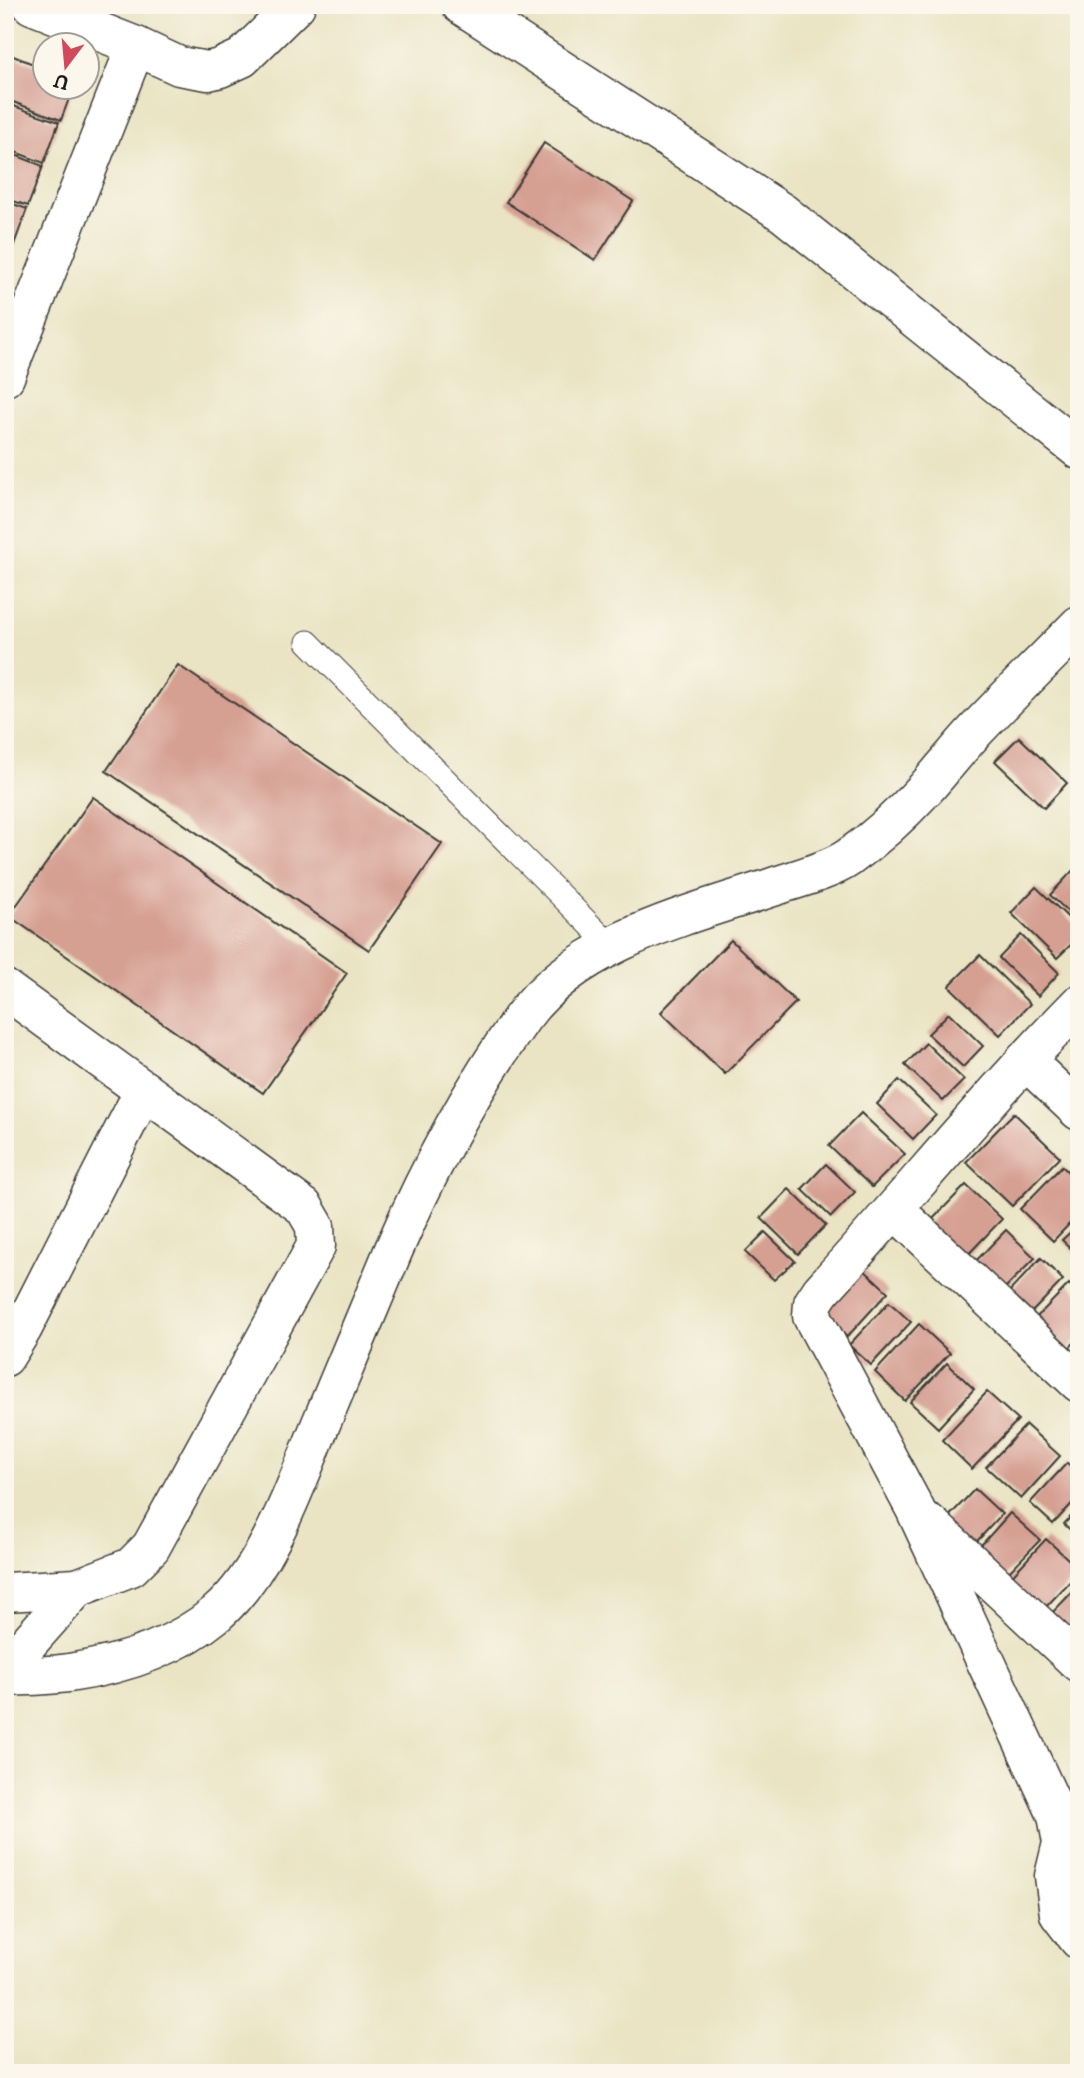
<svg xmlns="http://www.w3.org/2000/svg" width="1084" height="2078" font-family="'IM FELL DW Pica',serif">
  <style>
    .building { fill: #d59f92 }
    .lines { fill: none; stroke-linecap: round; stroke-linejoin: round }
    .service-casing { stroke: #3b3a35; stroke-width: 25 }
    .minor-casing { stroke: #3b3a35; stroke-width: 41 }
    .service { stroke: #fff; stroke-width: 23 }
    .minor { stroke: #fff; stroke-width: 38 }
  </style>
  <rect width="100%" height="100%" fill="#fbf7ec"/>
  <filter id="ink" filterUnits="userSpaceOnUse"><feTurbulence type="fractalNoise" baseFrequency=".0143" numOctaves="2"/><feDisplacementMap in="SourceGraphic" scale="14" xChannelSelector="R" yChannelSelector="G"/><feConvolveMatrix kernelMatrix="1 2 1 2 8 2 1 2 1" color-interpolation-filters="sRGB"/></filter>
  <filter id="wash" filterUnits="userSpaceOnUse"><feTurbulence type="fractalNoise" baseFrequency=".00686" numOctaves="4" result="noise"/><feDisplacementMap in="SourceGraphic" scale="28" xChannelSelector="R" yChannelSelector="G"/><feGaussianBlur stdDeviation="1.57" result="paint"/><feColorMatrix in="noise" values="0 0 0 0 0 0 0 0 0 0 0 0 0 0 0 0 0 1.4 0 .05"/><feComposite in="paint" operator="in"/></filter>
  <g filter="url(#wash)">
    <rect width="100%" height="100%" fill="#eae4c4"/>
    <g id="blocks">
      <g class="building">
        <polygon points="8,54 46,69 46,88 73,88 61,120 5,99 5,60"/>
        <polygon points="5,103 59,122 44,163 5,148"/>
        <polygon points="544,143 633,201 595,260 506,202"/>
        <polygon points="5,151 43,166 28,206 5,198"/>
        <polygon points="5,201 27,209 12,250 5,247"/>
        <polygon points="178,665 442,844 369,950 106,771"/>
        <polygon points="1019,737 1067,783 1044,808 995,761"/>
        <polygon points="93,797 347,973 263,1093 9,916"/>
        <polygon points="1077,866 1079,868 1079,922 1050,895"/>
        <polygon points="1036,887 1079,928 1079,937 1057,958 1011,913"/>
        <polygon points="1021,935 1059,973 1038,996 999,958"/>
        <polygon points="731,940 796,1002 725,1074 661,1012"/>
        <polygon points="980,955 1030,1004 1000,1035 949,986"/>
        <polygon points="949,1013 983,1046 963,1067 928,1034"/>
        <polygon points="926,1043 964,1080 943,1101 905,1065"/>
        <polygon points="1079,1070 1079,1085 1071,1078"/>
        <polygon points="899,1080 936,1115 913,1139 877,1104"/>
        <polygon points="861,1113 905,1154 872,1187 829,1146"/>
        <polygon points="1014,1113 1060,1157 1012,1206 966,1162"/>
        <polygon points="826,1164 855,1192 831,1217 802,1189"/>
        <polygon points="1062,1166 1079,1183 1079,1214 1053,1241 1020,1209"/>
        <polygon points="966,1185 1002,1219 960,1263 924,1228"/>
        <polygon points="789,1189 826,1225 798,1254 761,1218"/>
        <polygon points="1079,1224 1079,1256 1062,1240"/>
        <polygon points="1006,1230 1035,1258 996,1297 968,1269"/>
        <polygon points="765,1232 795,1261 774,1280 745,1252"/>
        <polygon points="1041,1258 1063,1280 1029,1315 1007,1294"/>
        <polygon points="863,1269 888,1292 847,1337 821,1314"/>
        <polygon points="1069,1284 1079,1294 1079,1338 1060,1357 1029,1325"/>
        <polygon points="889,1302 911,1322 871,1365 849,1345"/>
        <polygon points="919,1324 950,1353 905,1401 875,1372"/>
        <polygon points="947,1363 974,1389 938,1428 910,1402"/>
        <polygon points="987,1392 1018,1420 972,1469 942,1440"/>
        <polygon points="1026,1425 1060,1456 1021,1499 986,1467"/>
        <polygon points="1067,1463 1079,1473 1079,1496 1053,1524 1030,1503"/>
        <polygon points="975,1489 1002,1514 968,1551 941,1525"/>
        <polygon points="1079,1508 1079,1538 1064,1524"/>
        <polygon points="1010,1513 1040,1540 1003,1578 975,1552"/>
        <polygon points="1046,1539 1079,1569 1079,1572 1041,1612 1007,1581"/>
        <polygon points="1079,1585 1079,1641 1050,1615"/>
      </g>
    </g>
  </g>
  <g filter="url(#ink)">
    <use href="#blocks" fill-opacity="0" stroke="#3b3a35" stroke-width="2"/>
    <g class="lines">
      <defs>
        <polyline id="service" points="308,642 611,946"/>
        <g id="minor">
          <polyline points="32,5 136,46 179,66 208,71 220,68 242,58 296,5"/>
          <polyline points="461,5 783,213 1079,450"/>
          <polyline points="5,377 136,46"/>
          <polyline points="5,989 304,1207 315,1226 316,1246 151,1547 131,1567 77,1588 5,1592"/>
          <path d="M1079 1004C989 1096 908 1196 821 1291L813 1303 812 1316 915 1509 1057 1815 1062 1843 1054 1876 1059 1914 1079 1940"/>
          <polyline points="1025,1060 1079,1111"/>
          <polyline points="895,1210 1079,1383"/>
          <polyline points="5,1357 23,1328 144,1090"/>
          <polyline points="929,1523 1079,1663"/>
          <polyline points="5,1669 77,1588"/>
          <path d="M5 1677C26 1676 48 1676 69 1673 121 1665 175 1648 216 1614 267 1570 295 1487 320 1426 345 1367 369 1308 394 1249 429 1168 471 1090 522 1018 577 942 688 915 773 887 796 879 829 871 848 858 875 839 903 813 925 789 943 769 959 748 978 728 1011 693 1045 660 1079 625"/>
        </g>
      </defs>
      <use href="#service" class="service-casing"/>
      <use href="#minor" class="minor-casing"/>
      <use href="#service" class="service"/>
      <use href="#minor" class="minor"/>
    </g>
  </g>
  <rect width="1084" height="2078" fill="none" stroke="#fbf7ec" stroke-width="28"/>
  <g transform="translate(66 66) rotate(196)"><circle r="33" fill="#fbf7ec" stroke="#a29f99" stroke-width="2"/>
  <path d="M0-5L12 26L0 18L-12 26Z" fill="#d1495b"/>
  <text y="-10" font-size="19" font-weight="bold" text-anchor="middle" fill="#1c1c1c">U</text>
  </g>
</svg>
